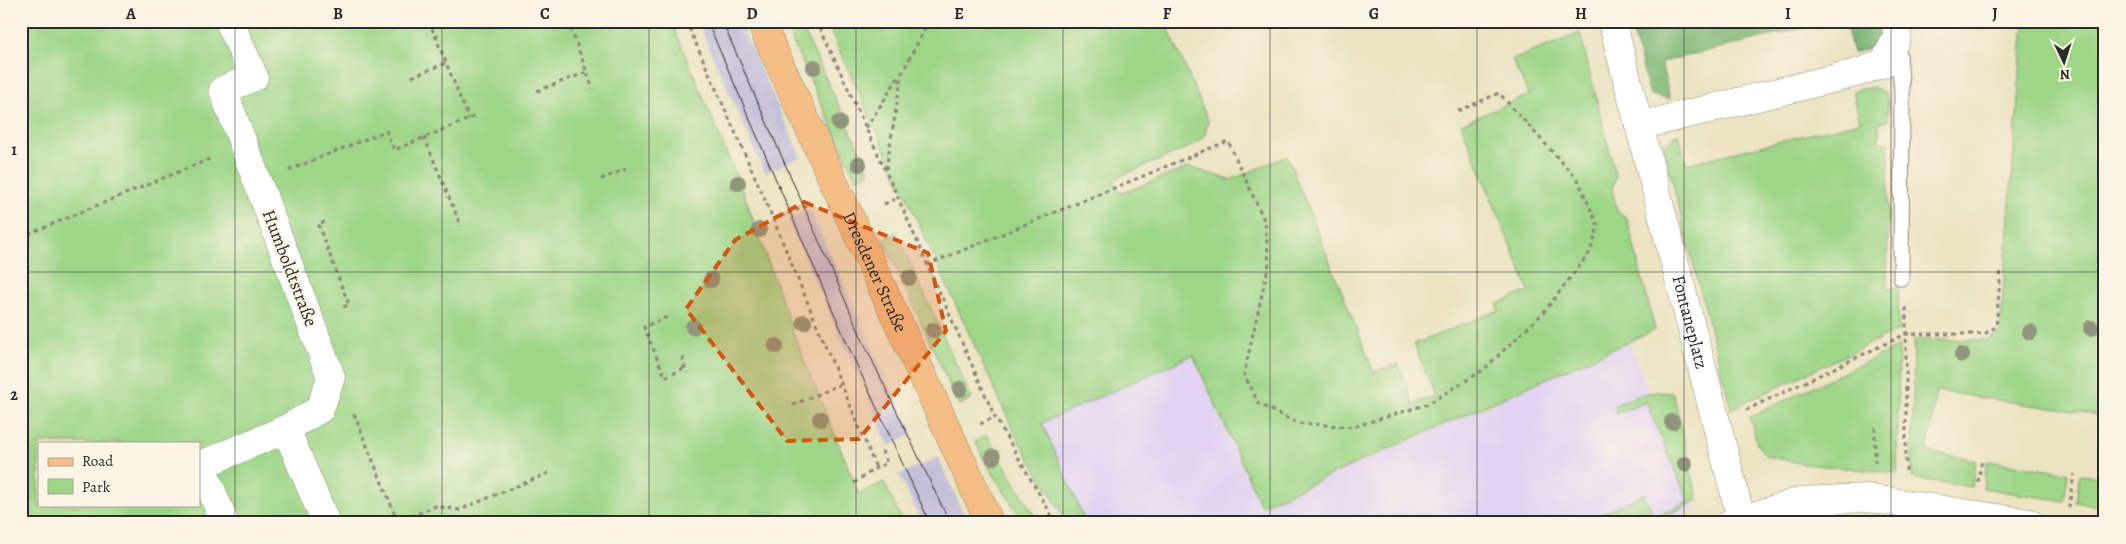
<svg xmlns="http://www.w3.org/2000/svg" width="2126" height="544" font-family="Alegreya,serif">
  <style>
    .built { fill: #e1d4f3 }
    .industrial { fill: #c5c0da }
    .green { fill: #9ed688; stroke: #64805a; fill-rule: evenodd }
    .forest { fill: #7eb774; stroke: #547150 }
    .lines { fill: none; stroke-linecap: round; stroke-linejoin: round }
    .service-casing { stroke: #8b8776; stroke-width: 17 }
    .minor-casing { stroke: #8b8776; stroke-width: 29 }
    .primary-casing { stroke: #8b8776; stroke-width: 29 }
    .path { stroke: #8b8776; stroke-width: 3; stroke-dasharray: 4 4; stroke-linecap: butt }
    .service { stroke: #fff; stroke-width: 15 }
    .minor { stroke: #fff; stroke-width: 28 }
    .primary { stroke: #f6be87; stroke-width: 28 }
    .tram { stroke: #2b2b2b; stroke-width: 1 }
    .tree { fill: #91957b }
    .marked { fill: #d5540f; fill-opacity: 0.2; stroke: #d5540f; stroke-width: 4; stroke-dasharray: 10 6; stroke-linejoin: round }
    .grid { fill: none; stroke: #2b2b2b; stroke-width: 1; stroke-opacity: 0.55 }
    .labels { text-anchor: middle; dominant-baseline: central; stroke-width: 5; stroke-linejoin: round; paint-order: stroke }
    .street-label { font-size: 18px; fill: #2b2b2b; stroke: #fcf5e5 }
    .neatline { fill: none; stroke: #2b2b2b; stroke-width: 2 }
    .grid-label { font-size: 16px; text-anchor: middle; font-weight: bold; fill: #2b2b2b }
  </style>
  <rect width="100%" height="100%" fill="#fcf5e5"/>
  <filter id="ink" filterUnits="userSpaceOnUse"><feTurbulence type="fractalNoise" baseFrequency=".02" numOctaves="2"/><feDisplacementMap in="SourceGraphic" scale="10" xChannelSelector="R" yChannelSelector="G"/><feConvolveMatrix kernelMatrix="1 2 1 2 8 2 1 2 1" color-interpolation-filters="sRGB"/></filter>
  <filter id="wash" filterUnits="userSpaceOnUse"><feTurbulence type="fractalNoise" baseFrequency=".0096" numOctaves="4" result="noise"/><feDisplacementMap in="SourceGraphic" scale="20" xChannelSelector="R" yChannelSelector="G"/><feGaussianBlur stdDeviation="1.12" result="paint"/><feColorMatrix in="noise" values="0 0 0 0 0 0 0 0 0 0 0 0 0 0 0 0 0 1.4 0 .05"/><feComposite in="paint" operator="in"/></filter>
  <g filter="url(#wash)">
    <rect width="100%" height="100%" fill="#ebe3c1"/>
    <polygon class="built" points="1185,340 1260,508 1629,343 1696,509 1666,523 1063,523 1014,419"/>
    <g class="industrial">
      <polygon points="697,21 739,21 801,157 765,173"/>
      <polygon points="810,210 912,434 889,446 788,220"/>
      <polygon points="938,457 968,523 922,523 899,475"/>
    </g>
    <g class="green">
      <path d="M21 21H671L744 194 794 335 859 494 884 482 903 523H21ZM39 443H199V505H39Z"/>
      <polygon points="783,21 799,21 870,172 856,179"/>
      <polygon points="826,21 1165,21 1208,120 1205,135 1194,145 1114,179 1120,194 1189,167 1230,180 1287,156 1374,372 1398,364 1413,404 1435,396 1414,344 1499,310 1497,304 1529,291 1461,124 1529,95 1512,60 1580,33 1616,177 1612,189 1617,211 1627,218 1655,330 1261,506 1193,355 1042,423 1086,523 1068,523 1016,436"/>
      <polygon points="2024,21 2105,21 2105,416 1936,391 1927,452 1976,460 1972,487 1912,478 1914,340 1987,340 2000,334"/>
      <polygon points="1873,87 1885,93 1888,102 1888,122 1879,122 1879,142 1889,143 1887,288 1898,287 1899,330 1731,409 1663,146 1674,136 1679,135 1686,164 1860,122 1853,91"/>
      <polygon points="896,232 972,399 959,405 883,239"/>
      <polygon points="1899,346 1897,473 1805,464 1766,456 1757,444 1750,417"/>
      <polygon points="1655,392 1673,393 1698,500 1651,523 1605,523 1601,514 1644,494 1655,517 1688,501 1646,402 1616,414 1615,405 1643,394"/>
      <polygon points="987,435 1039,523 1024,523 982,456 975,441"/>
      <polygon points="1987,461 2068,473 2064,501 1983,488"/>
      <polygon points="2080,475 2105,478 2105,507 2076,502"/>
    </g>
    <g class="forest">
      <polygon points="1630,21 1833,21 1661,62 1670,99 1650,95"/>
      <polygon points="1845,21 1885,21 1882,40 1869,48 1853,53"/>
    </g>
  </g>
  <g filter="url(#ink)">
    <g class="lines">
      <defs>
        <polyline id="service" points="1898,44 1902,92 1901,278"/>
        <g id="minor">
          <path id="s1" d="M1612 21 1741 518"/>
          <polyline points="1639,126 1860,72 1884,63 1897,37 1896,21"/>
          <polyline points="286,429 326,523"/>
          <polyline points="225,523 201,465 286,429 320,409 331,377 223,90 254,77 229,21"/>
          <polyline points="1731,523 1801,501 1867,498 2030,523"/>
        </g>
        <g id="primary">
          <path id="s2" d="M760 21 990 523"/>
        </g>
      </defs>
      <use href="#service" class="service-casing"/>
      <use href="#minor" class="minor-casing"/>
      <use href="#primary" class="primary-casing"/>
      <g class="path">
        <polyline points="429,21 469,119"/>
        <polyline points="568,21 593,89"/>
        <polyline points="686,21 766,202 876,468"/>
        <polyline points="817,21 898,198 995,417 1056,523"/>
        <polyline points="1178,23 1179,21"/>
        <polyline points="435,37 442,34"/>
        <polyline points="412,77 446,63"/>
        <polyline points="537,91 587,72"/>
        <polyline points="866,128 900,75"/>
        <polyline points="424,137 461,226"/>
        <polyline points="886,169 902,73 929,21"/>
        <polyline points="289,170 386,131 394,150 474,117"/>
        <polyline points="601,179 626,169"/>
        <polyline points="884,204 898,198"/>
        <polyline points="773,219 807,206"/>
        <polyline points="325,222 318,224 349,305 340,308"/>
        <polyline points="21,237 212,158"/>
        <polyline points="927,265 1228,141 1265,222 1269,263 1244,374 1259,404 1297,423 1353,427 1428,404 1483,370 1544,312 1590,252 1598,226 1578,180 1499,93 1456,112"/>
        <polyline points="667,317 644,327 665,377 685,368"/>
        <polyline points="683,357 683,363 687,373"/>
        <polyline points="793,405 841,384"/>
        <polyline points="1746,410 1906,334 1906,305"/>
        <polyline points="354,414 398,522"/>
        <polyline points="980,424 995,417"/>
        <polyline points="1875,427 1875,466"/>
        <polyline points="1906,471 1906,334 1984,334 1996,327 2001,268"/>
        <polyline points="1978,482 1982,460"/>
        <polyline points="854,483 876,468 887,463 881,449"/>
        <polyline points="2069,508 2074,474"/>
        <polyline points="396,523 436,506 459,510 551,472"/>
      </g>
      <use href="#service" class="service"/>
      <use href="#minor" class="minor"/>
      <use href="#primary" class="primary"/>
      <g class="tram">
        <polyline points="707,21 850,350 930,523"/>
        <polyline points="722,21 864,343 950,523"/>
      </g>
    </g>
    <g class="tree">
      <circle cx="814" cy="67" r="8"/>
      <circle cx="839" cy="123" r="8"/>
      <circle cx="859" cy="164" r="8"/>
      <circle cx="738" cy="183" r="8"/>
      <circle cx="759" cy="230" r="8"/>
      <circle cx="909" cy="278" r="8"/>
      <circle cx="711" cy="280" r="8"/>
      <circle cx="804" cy="322" r="8"/>
      <circle cx="693" cy="327" r="8"/>
      <circle cx="2091" cy="328" r="8"/>
      <circle cx="933" cy="330" r="8"/>
      <circle cx="2030" cy="332" r="8"/>
      <circle cx="776" cy="346" r="8"/>
      <circle cx="1962" cy="355" r="8"/>
      <circle cx="960" cy="389" r="8"/>
      <circle cx="820" cy="419" r="8"/>
      <circle cx="1672" cy="422" r="8"/>
      <circle cx="993" cy="457" r="8"/>
      <circle cx="1685" cy="464" r="8"/>
    </g>
  </g>
  <path class="marked" d="M804 202 928 253 946 331 859 439 787 441 686 309 735 240Z"/>
  <path class="grid" d="M235 21V523M442 21V523M649 21V523M856 21V523M1063 21V523M1270 21V523M1477 21V523M1684 21V523M1891 21V523M21 272H2105"/>
  <g class="labels">
    <g class="street-label">
      <text transform="translate(290 268) rotate(69)">Humboldtstraße</text>
      <text stroke="none"><textPath href="#s2" startOffset="276">Dresdener Straße</textPath></text>
      <text stroke="none"><textPath href="#s1" startOffset="311">Fontaneplatz</textPath></text>
    </g>
  </g>
  <rect width="2126" height="544" fill="none" stroke="#fcf5e5" stroke-width="55"/>
  <rect x="38" y="442" width="162" height="65" fill="#fcf5e5" stroke="#a8a49b"/>
  <rect x="48" y="458" width="25" height="8" fill="#f6be87" stroke="#a8a49b"/>
  <text x="82" y="466" font-size="15" fill="#2b2b2b">Road</text>
  <rect x="48" y="479" width="25" height="15" fill="#9ed688" stroke="#a8a49b"/>
  <text x="82" y="492" font-size="15" fill="#2b2b2b">Park</text>
  <g transform="translate(2064 62) rotate(176)" stroke="#fcf5e5" stroke-width="4" paint-order="stroke">
  <path d="M0-4L9 19L0 12L-9 19Z" fill="#2b2b2b"/>
  <text y="-8" font-size="14" font-weight="bold" text-anchor="middle" fill="#2b2b2b">N</text>
  </g>
  <rect x="28" y="28" width="2070" height="488" class="neatline"/>
  <g class="grid-label">
    <text x="131" y="19">A</text>
    <text x="338" y="19">B</text>
    <text x="545" y="19">C</text>
    <text x="752" y="19">D</text>
    <text x="959" y="19">E</text>
    <text x="1167" y="19">F</text>
    <text x="1374" y="19">G</text>
    <text x="1581" y="19">H</text>
    <text x="1788" y="19">I</text>
    <text x="1995" y="19">J</text>
    <text x="14" y="155">1</text>
    <text x="14" y="400">2</text>
  </g>
</svg>
